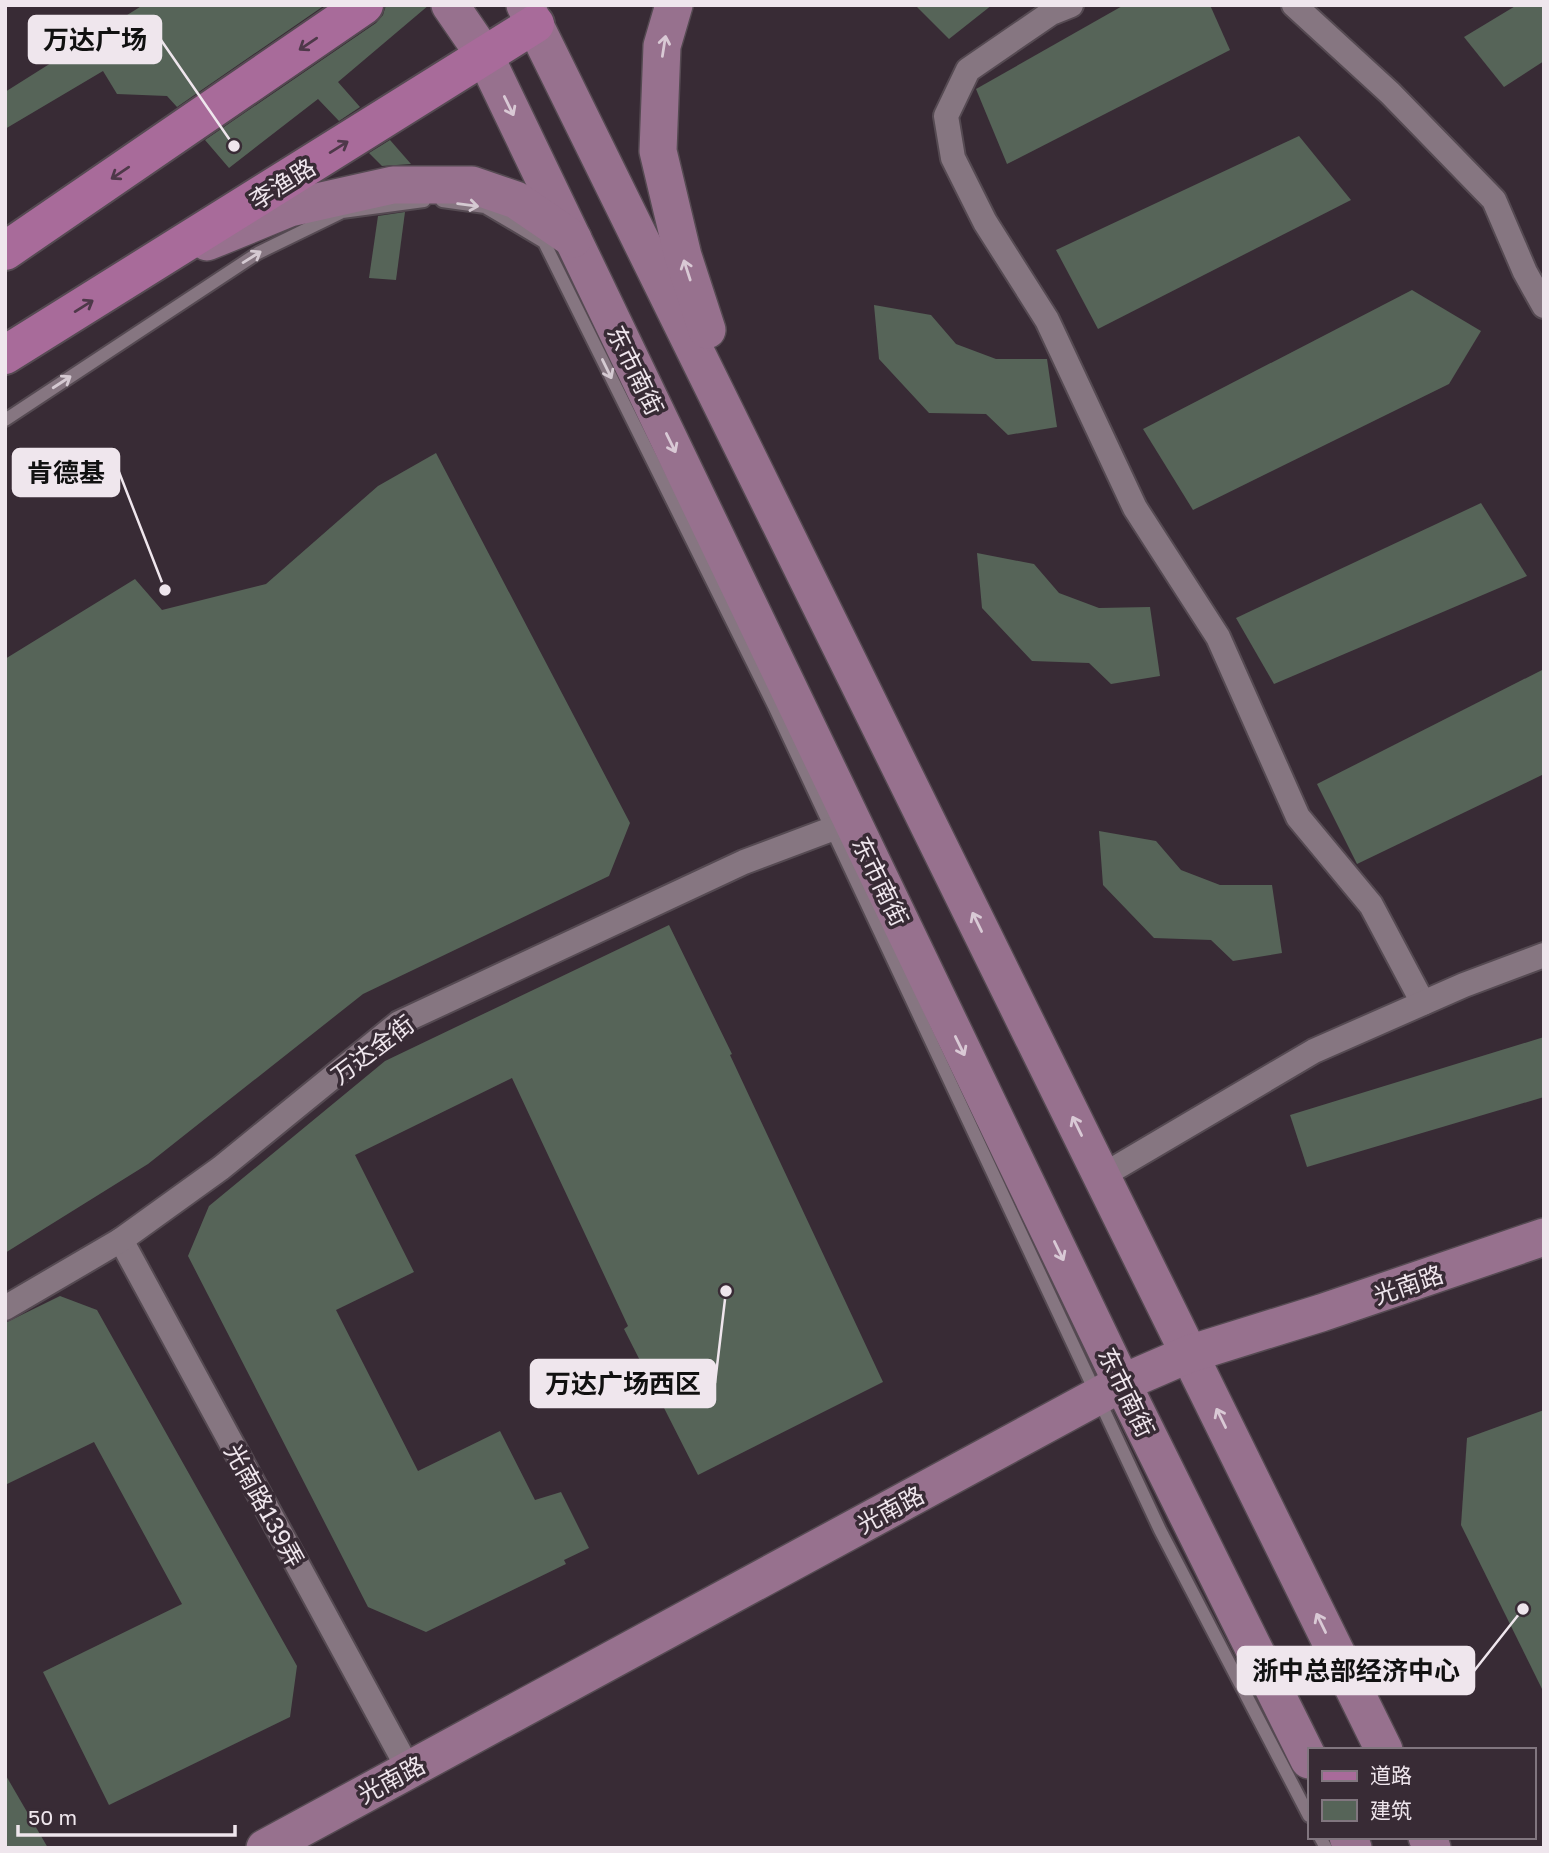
<svg xmlns="http://www.w3.org/2000/svg" width="1549" height="1853" font-family="'Golos Text','Noto Sans SC',sans-serif">
  <style>
    .building { fill: #566458 }
    .lines { fill: none; stroke-linecap: round; stroke-linejoin: round }
    .lane-casing { stroke: #554a52; stroke-width: 16 }
    .street-casing { stroke: #554a52; stroke-width: 28 }
    .secondary-casing { stroke: #554a52; stroke-width: 40 }
    .primary-casing { stroke: #554a52; stroke-width: 42 }
    .lane { stroke: #867681; stroke-width: 12 }
    .street { stroke: #867681; stroke-width: 24 }
    .secondary { stroke: #97718e; stroke-width: 37 }
    .primary { stroke: #a86b9a; stroke-width: 38 }
    .oneway { stroke: #4e3849 }
    .oneway2 { stroke: #d9c9d5 }
    .oneway3 { stroke: #d5cad2 }
    .labels { text-anchor: middle; dominant-baseline: central; stroke-width: 7; stroke-linejoin: round; paint-order: stroke }
    .street-label { font-size: 24px; fill: #efe6ed; stroke: #382b35 }
    .leader { fill: none; stroke: #efe6ed; stroke-width: 2.5 }
    .callout-dot { fill: #efe6ed; stroke: #382b35; stroke-width: 2.5 }
    .callout { fill: #efe6ed; stroke: #efe6ed; stroke-width: 2.5 }
    .callout-label { font-size: 26px; text-anchor: middle; font-weight: bold; fill: #111 }
  </style>
  <rect width="100%" height="100%" fill="#382b35"/>
  <g class="building">
    <polygon points="143,5 325,5 177,107 167,96 117,94 103,71 5,129 5,92"/>
    <polygon points="386,5 429,5 338,82 360,107 339,121 318,99 229,168 205,140 376,23 383,15"/>
    <polygon points="915,5 992,5 949,39"/>
    <polygon points="1124,5 1210,5 1230,50 1007,164 976,89"/>
    <polygon points="1517,5 1544,5 1544,61 1504,87 1464,37"/>
    <polygon points="1299,136 1351,200 1098,329 1056,250"/>
    <polygon points="390,140 411,164 382,166 369,153"/>
    <polygon points="405,212 396,280 369,278 378,216"/>
    <polygon points="1412,290 1481,331 1449,384 1193,510 1143,429"/>
    <polygon points="874,305 931,315 956,344 996,359 1047,359 1057,427 1008,435 986,414 929,413 879,359"/>
    <polygon points="436,453 630,823 609,876 363,994 148,1164 5,1253 5,659 135,579 162,610 266,584 378,486"/>
    <polygon points="1481,503 1527,576 1274,684 1236,618"/>
    <polygon points="977,553 1034,564 1059,593 1099,608 1150,607 1160,676 1111,684 1089,663 1032,661 982,608"/>
    <polygon points="1544,669 1544,774 1357,864 1317,784"/>
    <polygon points="1099,831 1156,841 1181,870 1220,885 1272,885 1282,953 1233,961 1211,940 1154,938 1103,885"/>
    <polygon points="669,925 732,1054 730,1055 883,1382 698,1475 624,1329 628,1326 512,1078 355,1155 414,1272 336,1310 418,1471 500,1431 535,1500 561,1492 589,1548 564,1560 566,1564 426,1632 368,1607 188,1256 209,1206 385,1061"/>
    <polygon points="1544,1037 1544,1097 1307,1167 1290,1115"/>
    <polygon points="60,1296 97,1310 297,1666 290,1717 109,1805 43,1672 182,1604 94,1442 5,1485 5,1323"/>
    <polygon points="1544,1410 1544,1693 1461,1525 1467,1438"/>
    <polygon points="5,1774 48,1848 5,1848"/>
  </g>
  <g class="lines">
    <defs>
      <g id="lane">
        <polyline points="442,201 485,207 544,242 774,706 1160,1530 1309,1816"/>
        <polyline points="5,420 258,253 342,212 424,201"/>
        <polyline points="1320,1837 1326,1848"/>
      </g>
      <g id="street">
        <polyline points="1071,5 1051,13 968,70 946,116 953,158 985,222 1047,320 1135,508 1218,637 1298,817 1371,905 1423,1003"/>
        <polyline points="1294,5 1390,93 1494,200 1525,272 1544,306"/>
        <polyline points="1102,1176 1314,1051 1464,985 1544,955"/>
        <polyline points="121,1240 409,1770"/>
        <polyline points="5,1308 121,1240 221,1168 399,1023 744,862 853,821"/>
      </g>
      <g id="secondary">
        <polyline points="450,5 485,56 1122,1383 1309,1760"/>
        <polyline points="525,5 1384,1750"/>
        <polyline points="674,5 662,46 658,151 683,256 707,330"/>
        <polyline points="207,242 290,208 393,185 472,185 516,200 573,239"/>
        <polyline points="1348,1837 1353,1848"/>
        <polyline points="1427,1837 1432,1848"/>
        <polyline points="265,1848 1122,1383 1189,1354 1321,1313 1544,1237"/>
      </g>
      <g id="primary">
        <polyline points="5,251 364,5"/>
        <polyline points="5,355 535,24"/>
      </g>
    </defs>
    <use href="#lane" class="lane-casing"/>
    <use href="#street" class="street-casing"/>
    <use href="#secondary" class="secondary-casing"/>
    <use href="#primary" class="primary-casing"/>
    <use href="#lane" class="lane"/>
    <use href="#street" class="street"/>
    <use href="#secondary" class="secondary"/>
    <use href="#primary" class="primary"/>
  </g>
  <defs><path id="oneway-shaft" d="M-6 0H5M1.5-3L5.5 0L1.5 3" fill="none" stroke-width="1.6" stroke-linecap="round" stroke-linejoin="round" transform="scale(1.75)"/></defs>
  <g class="oneway">
    <use href="#oneway-shaft" transform="translate(308 44) rotate(146)"/>
    <use href="#oneway-shaft" transform="translate(339 147) rotate(-32)"/>
    <use href="#oneway-shaft" transform="translate(120 173) rotate(146)"/>
    <use href="#oneway-shaft" transform="translate(84 306) rotate(-32)"/>
  </g>
  <g class="oneway2">
    <use href="#oneway-shaft" transform="translate(664 46) rotate(-81)"/>
    <use href="#oneway-shaft" transform="translate(509 106) rotate(64)"/>
    <use href="#oneway-shaft" transform="translate(687 270) rotate(-108)"/>
    <use href="#oneway-shaft" transform="translate(671 443) rotate(64)"/>
    <use href="#oneway-shaft" transform="translate(977 922) rotate(-116)"/>
    <use href="#oneway-shaft" transform="translate(960 1046) rotate(64)"/>
    <use href="#oneway-shaft" transform="translate(1077 1126) rotate(-116)"/>
    <use href="#oneway-shaft" transform="translate(1059 1251) rotate(64)"/>
    <use href="#oneway-shaft" transform="translate(1221 1418) rotate(-116)"/>
    <use href="#oneway-shaft" transform="translate(1321 1623) rotate(-116)"/>
  </g>
  <g class="oneway3">
    <use href="#oneway-shaft" transform="translate(468 205) rotate(7)"/>
    <use href="#oneway-shaft" transform="translate(252 257) rotate(-32)"/>
    <use href="#oneway-shaft" transform="translate(607 369) rotate(64)"/>
    <use href="#oneway-shaft" transform="translate(62 382) rotate(-33)"/>
  </g>
  <g class="labels">
    <g class="street-label">
      <text transform="translate(282 183) rotate(-32)">李渔路</text>
      <text transform="translate(636 370) rotate(64)">东市南街</text>
      <text transform="translate(881 881) rotate(64)">东市南街</text>
      <text transform="translate(372 1049) rotate(-37)">万达金街</text>
      <text transform="translate(1408 1284) rotate(-19)">光南路</text>
      <text transform="translate(1127 1392) rotate(64)">东市南街</text>
      <text transform="translate(265 1505) rotate(61)">光南路139弄</text>
      <text transform="translate(890 1509) rotate(-28)">光南路</text>
      <text transform="translate(391 1779) rotate(-28)">光南路</text>
    </g>
  </g>
  <path class="leader" d="M234 146L161 40M165 590L119 472M726 1291L715 1383M1523 1609L1474 1671"/>
  <g class="callout-dot">
    <circle cx="234" cy="146" r="7"/>
    <circle cx="165" cy="590" r="7"/>
    <circle cx="726" cy="1291" r="7"/>
    <circle cx="1523" cy="1609" r="7"/>
  </g>
  <g class="callout">
    <rect x="29" y="16" width="132" height="47" rx="7"/>
    <rect x="13" y="449" width="106" height="47" rx="7"/>
    <rect x="531" y="1360" width="184" height="47" rx="7"/>
    <rect x="1238" y="1647" width="236" height="47" rx="7"/>
  </g>
  <g class="callout-label">
    <text x="95" y="49">万达广场</text>
    <text x="66" y="482">肯德基</text>
    <text x="623" y="1393">万达广场西区</text>
    <text x="1356" y="1680">浙中总部经济中心</text>
  </g>
  <rect width="1549" height="1853" fill="none" stroke="#efe6ed" stroke-width="14"/>
  <rect x="1308" y="1748" width="228" height="91" fill="#382b35" stroke="#81767f" stroke-width="2"/>
  <rect x="1322" y="1771" width="35" height="10" fill="#a86b9a" stroke="#81767f" stroke-width="2"/>
  <text x="1370" y="1783" font-size="21" fill="#efe6ed">道路</text>
  <rect x="1322" y="1800" width="35" height="21" fill="#566458" stroke="#81767f" stroke-width="2"/>
  <text x="1370" y="1818" font-size="21" fill="#efe6ed">建筑</text>
  <path d="M18 1825v10h217v-10" fill="none" stroke="#efe6ed" stroke-width="3.5"/>
  <text x="28" y="1825" font-size="21" fill="#efe6ed" stroke="#382b35" stroke-width="5" paint-order="stroke">50 m</text>
</svg>
